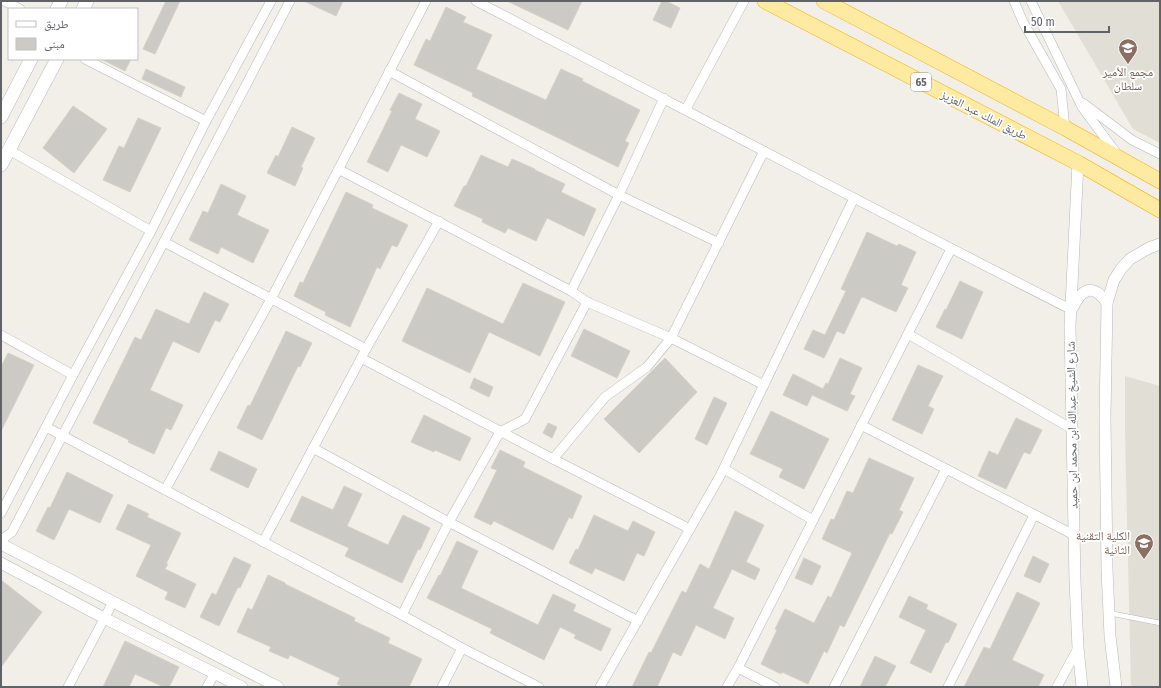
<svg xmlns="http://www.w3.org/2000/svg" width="1161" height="688" font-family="'Fira Sans Condensed','Noto Naskh Arabic',sans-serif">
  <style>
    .education { fill: #e1ded6 }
    .building { fill: #cccac5; stroke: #d6d1c6 }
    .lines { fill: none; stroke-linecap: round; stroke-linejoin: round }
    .service-casing { stroke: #b5b8bc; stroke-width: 5.5 }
    .minor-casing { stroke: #b5b8bc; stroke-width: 10 }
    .tertiary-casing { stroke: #b5b8bc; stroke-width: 12 }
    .secondary-casing { stroke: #b6babf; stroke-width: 14 }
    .trunk-casing { stroke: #f9ab00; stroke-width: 16 }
    .service { stroke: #fff; stroke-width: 4.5 }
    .minor { stroke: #fff; stroke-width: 9 }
    .tertiary { stroke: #fff; stroke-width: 11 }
    .secondary { stroke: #fff; stroke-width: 13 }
    .trunk { stroke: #feeaa1; stroke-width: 15 }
    .labels { text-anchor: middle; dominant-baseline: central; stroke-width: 3.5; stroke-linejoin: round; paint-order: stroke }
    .shield { fill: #fff; stroke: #8f9295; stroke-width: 1 }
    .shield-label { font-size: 11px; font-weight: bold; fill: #5f6368 }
    .education-label { font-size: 12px; fill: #785e54; stroke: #fff }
    .street-label { font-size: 12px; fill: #5f6368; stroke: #fff }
  </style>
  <rect width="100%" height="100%" fill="#f1efe8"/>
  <g class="education">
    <polygon points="1058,1 1160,1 1160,143 1133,129"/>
    <polygon points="1125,376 1160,386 1160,687 1131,687 1125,434"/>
  </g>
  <g class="building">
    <polygon points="166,1 180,1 155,54 143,49"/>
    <polygon points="304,1 343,1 336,16"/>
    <polygon points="507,1 582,1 568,30"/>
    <polygon points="662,1 666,1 680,8 671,28 653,20"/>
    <polygon points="446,7 466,17 463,22 492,35 476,69 546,100 561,69 583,79 582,81 640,110 625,141 629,143 618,167 472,96 473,93 414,65 426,39 430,41"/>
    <polygon points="101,59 131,59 125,71"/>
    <polygon points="146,69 185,87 181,97 142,79"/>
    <polygon points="399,93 422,104 415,119 440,131 427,157 401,145 388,172 367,162 392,111 390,110"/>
    <polygon points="73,106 107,129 74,173 43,148"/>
    <polygon points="138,118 161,128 130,192 103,180 119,146 124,148"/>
    <polygon points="292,127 315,138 301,167 303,168 295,186 267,173 276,155 278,157"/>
    <polygon points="481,155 508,167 512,159 535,169 535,170 565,184 561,192 596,209 584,236 547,218 536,241 508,228 505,233 482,222 483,219 454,206 464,186 466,186"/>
    <polygon points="221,184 246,196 237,215 269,230 253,263 221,247 218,254 189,240 203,211 208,213"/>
    <polygon points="346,192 373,205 372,208 408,225 397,247 392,245 380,269 377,267 350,327 325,315 326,312 294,296 300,282 303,283"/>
    <polygon points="867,232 897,246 899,244 916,252 901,285 908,288 896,312 863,297 861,298 844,334 837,331 824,358 804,349 813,330 825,335 846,291 841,289"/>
    <polygon points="960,281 983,292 962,339 936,327 945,309 946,310"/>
    <polygon points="523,283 565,302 540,356 489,332 470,373 402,341 427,288 503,324"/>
    <polygon points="204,292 229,304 220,322 215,320 199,353 173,341 150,390 183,405 171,430 166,428 154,454 128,442 129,440 93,423 135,337 141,340 156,309 189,324"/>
    <polygon points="584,329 630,351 617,378 571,356"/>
    <polygon points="286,331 312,343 300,367 298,366 262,440 237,428 248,405 250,406"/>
    <polygon points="8,353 34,365 1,431 1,367"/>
    <polygon points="665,358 697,392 639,453 604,419"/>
    <polygon points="840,358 862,368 850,394 855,396 847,411 812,395 807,406 783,395 793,374 823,389 826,383 828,384"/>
    <polygon points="918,365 943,376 928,406 934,409 922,434 892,420"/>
    <polygon points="474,378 493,387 489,397 470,388"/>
    <polygon points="714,397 727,403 707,445 695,439"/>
    <polygon points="771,411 829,439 804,489 779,477 783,469 750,454"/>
    <polygon points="424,415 471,438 460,461 435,450 434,452 411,442"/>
    <polygon points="1016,418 1042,430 1030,454 1024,452 1006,489 978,476 989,451 998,455"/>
    <polygon points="548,423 557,427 552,438 543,433"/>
    <polygon points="500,450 525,462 523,467 582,496 572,519 569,517 553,550 494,521 491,525 474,517 497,470 491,468"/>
    <polygon points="219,451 257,469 248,488 210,470"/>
    <polygon points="869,458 914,478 899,510 903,512 892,534 890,533 844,627 840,625 827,653 824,651 808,684 782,672 781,674 761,664 777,630 775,629 785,609 814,623 828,596 831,598 852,553 822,539 831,519 834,520 847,491 853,493"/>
    <polygon points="67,472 113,495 100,523 69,509 54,540 36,531 48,507 50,508"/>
    <polygon points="344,486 362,494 347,526 388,545 403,515 430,528 420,550 418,549 402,583 345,556 349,548 290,521 302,496 333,510"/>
    <polygon points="128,504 149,514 147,517 181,533 166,564 168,564 165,569 196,584 185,608 165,599 168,592 136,576 151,545 116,529"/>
    <polygon points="735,511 764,525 746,562 760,569 755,580 732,569 713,608 734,618 725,639 696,625 681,656 673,652 657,687 632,687 649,652 651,653 682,591 686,593 700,564 709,569"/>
    <polygon points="594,515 628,531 633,521 655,532 644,556 637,553 624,581 595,568 592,574 569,563 576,549 578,550"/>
    <polygon points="457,541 478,551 461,588 538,625 553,594 576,605 573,611 611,629 601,651 574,638 576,635 560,627 544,660 490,633 492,629 427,598 439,575 440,576"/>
    <polygon points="1033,556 1049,564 1040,583 1024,576"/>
    <polygon points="234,557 251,565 240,588 238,587 219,626 200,617 212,593 216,595"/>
    <polygon points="804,558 821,566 812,585 795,578"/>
    <polygon points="268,575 285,583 285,584 355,618 354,621 390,638 388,643 422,659 409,687 344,687 337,684 340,678 290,655 288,659 269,651 271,647 237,632 248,608 252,610"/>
    <polygon points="1,580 42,612 1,667"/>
    <polygon points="1017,592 1040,603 1012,660 1044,675 1038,687 964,687 984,647 990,649"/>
    <polygon points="909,596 928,605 926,609 957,624 948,643 946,642 931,673 910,663 926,630 899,617"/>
    <polygon points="125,641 179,667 169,687 164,687 135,674 129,687 103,687"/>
    <polygon points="875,656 896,666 885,687 860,687"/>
  </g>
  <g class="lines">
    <defs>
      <polyline id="service" points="1109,613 1160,623"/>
      <g id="minor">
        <polyline points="4,1 20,9"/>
        <path d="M476 1C675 104 872 209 1072 310"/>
        <polyline points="1014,1 1023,22 1061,89 1065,128"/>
        <polyline points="1031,1 1082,107 1117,154"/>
        <polyline points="85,59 206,121"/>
        <polyline points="389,71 619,195 719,243"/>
        <polyline points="1083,103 1132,140 1160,154"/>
        <polyline points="686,109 744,1"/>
        <polyline points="9,150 151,231"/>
        <polyline points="338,169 571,291 587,302 671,338 764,385"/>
        <polyline points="164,242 366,349"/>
        <polyline points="571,291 619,195 664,98"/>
        <polyline points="908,334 1072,429"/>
        <polyline points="1,335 73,375"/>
        <polyline points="361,358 553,459 690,529"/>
        <polyline points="861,425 1074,535"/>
        <polyline points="46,427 402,615 462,648 539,687"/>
        <polyline points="313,448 443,519 638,621"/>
        <polyline points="553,459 605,397 647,367 671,338 764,151"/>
        <polyline points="724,469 813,520"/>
        <polyline points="165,490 271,299 426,1"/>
        <polyline points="1,513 73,375 151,231 206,121 271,1"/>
        <polyline points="1,540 12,532 290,1"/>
        <polyline points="263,542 366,349 439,221"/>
        <polyline points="402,615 449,522 500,432 525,419 587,302"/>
        <polyline points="738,668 775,687"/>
        <polyline points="68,687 113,602"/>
        <polyline points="207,687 215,673"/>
        <polyline points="442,687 462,648"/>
        <polyline points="600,687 720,476 854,198"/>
        <polyline points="727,687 738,668 951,249"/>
        <polyline points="834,687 946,469"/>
        <polyline points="948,687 1034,515"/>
        <polyline points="1057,687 1078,648"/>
      </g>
      <g id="tertiary">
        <polyline points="1078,163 1070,326 1075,581 1078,648 1082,687"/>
        <path d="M1073 307C1083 287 1094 284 1107 303"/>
        <polyline points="1,544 278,687"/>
        <polyline points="1,563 104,618 242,687"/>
        <polyline points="1116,687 1110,636 1107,569 1105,417 1107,303 1114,280 1121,269 1130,259 1149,248 1160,244"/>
      </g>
      <g id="secondary">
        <polyline points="57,9 61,1"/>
        <polyline points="83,9 87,1"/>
        <polyline points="1,117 31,59"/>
        <polyline points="1,165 57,59"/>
      </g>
      <g id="trunk">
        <polyline points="765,1 1078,163 1160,210"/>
        <polyline points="824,1 1065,128 1160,181"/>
      </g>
    </defs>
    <use href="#service" class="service-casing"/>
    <use href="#minor" class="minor-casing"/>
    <use href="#tertiary" class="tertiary-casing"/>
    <use href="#secondary" class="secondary-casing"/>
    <use href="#trunk" class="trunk-casing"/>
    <use href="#service" class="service"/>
    <use href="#minor" class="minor"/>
    <use href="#tertiary" class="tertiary"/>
    <use href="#secondary" class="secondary"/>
    <use href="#trunk" class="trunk"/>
  </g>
  <defs>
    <symbol id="school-pin" viewBox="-11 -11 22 30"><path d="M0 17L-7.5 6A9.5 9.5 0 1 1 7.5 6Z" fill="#8d6e63" stroke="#fff"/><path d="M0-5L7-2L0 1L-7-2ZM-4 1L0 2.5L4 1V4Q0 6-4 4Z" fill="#fff"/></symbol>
    <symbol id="university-pin" viewBox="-11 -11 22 30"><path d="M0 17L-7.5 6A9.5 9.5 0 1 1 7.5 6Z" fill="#8d6e63" stroke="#fff"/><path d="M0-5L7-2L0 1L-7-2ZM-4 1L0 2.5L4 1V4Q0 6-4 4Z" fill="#fff"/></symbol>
  </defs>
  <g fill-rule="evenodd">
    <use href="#school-pin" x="1117" y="37" width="22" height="30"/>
    <use href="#university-pin" x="1133" y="532" width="22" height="30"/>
  </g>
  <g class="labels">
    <rect class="shield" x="911" y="73" width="20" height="18" rx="3"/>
    <g class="shield-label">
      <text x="921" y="82">65</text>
    </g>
    <g class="education-label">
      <text x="1128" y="72">مجمع الأمير<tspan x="1128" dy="14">سلطان</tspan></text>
      <text x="1130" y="536" text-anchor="end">الكلية التقنية<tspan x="1130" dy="14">الثانية</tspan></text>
    </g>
    <g class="street-label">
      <text transform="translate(984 115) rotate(27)">طريق الملك عبد العزيز</text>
      <text transform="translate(1072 425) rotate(-91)">شارع الشيخ عبدالله ابن محمد ابن حميد</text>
    </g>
  </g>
  <rect width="1161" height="688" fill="none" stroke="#5f6368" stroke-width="4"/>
  <rect x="8" y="8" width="130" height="52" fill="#ffffff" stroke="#bfc1c3"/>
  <rect x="16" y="21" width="20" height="6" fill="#ffffff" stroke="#bfc1c3"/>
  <text x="44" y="28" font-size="12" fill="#5f6368">طريق</text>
  <rect x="16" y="38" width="20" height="12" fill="#cccac5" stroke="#bfc1c3"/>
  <text x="44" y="48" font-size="12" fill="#5f6368">مبنى</text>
  <path d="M1025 26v6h84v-6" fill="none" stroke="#5f6368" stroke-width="2"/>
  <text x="1031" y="26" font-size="12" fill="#5f6368" stroke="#ffffff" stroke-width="3" paint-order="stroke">50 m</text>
</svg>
